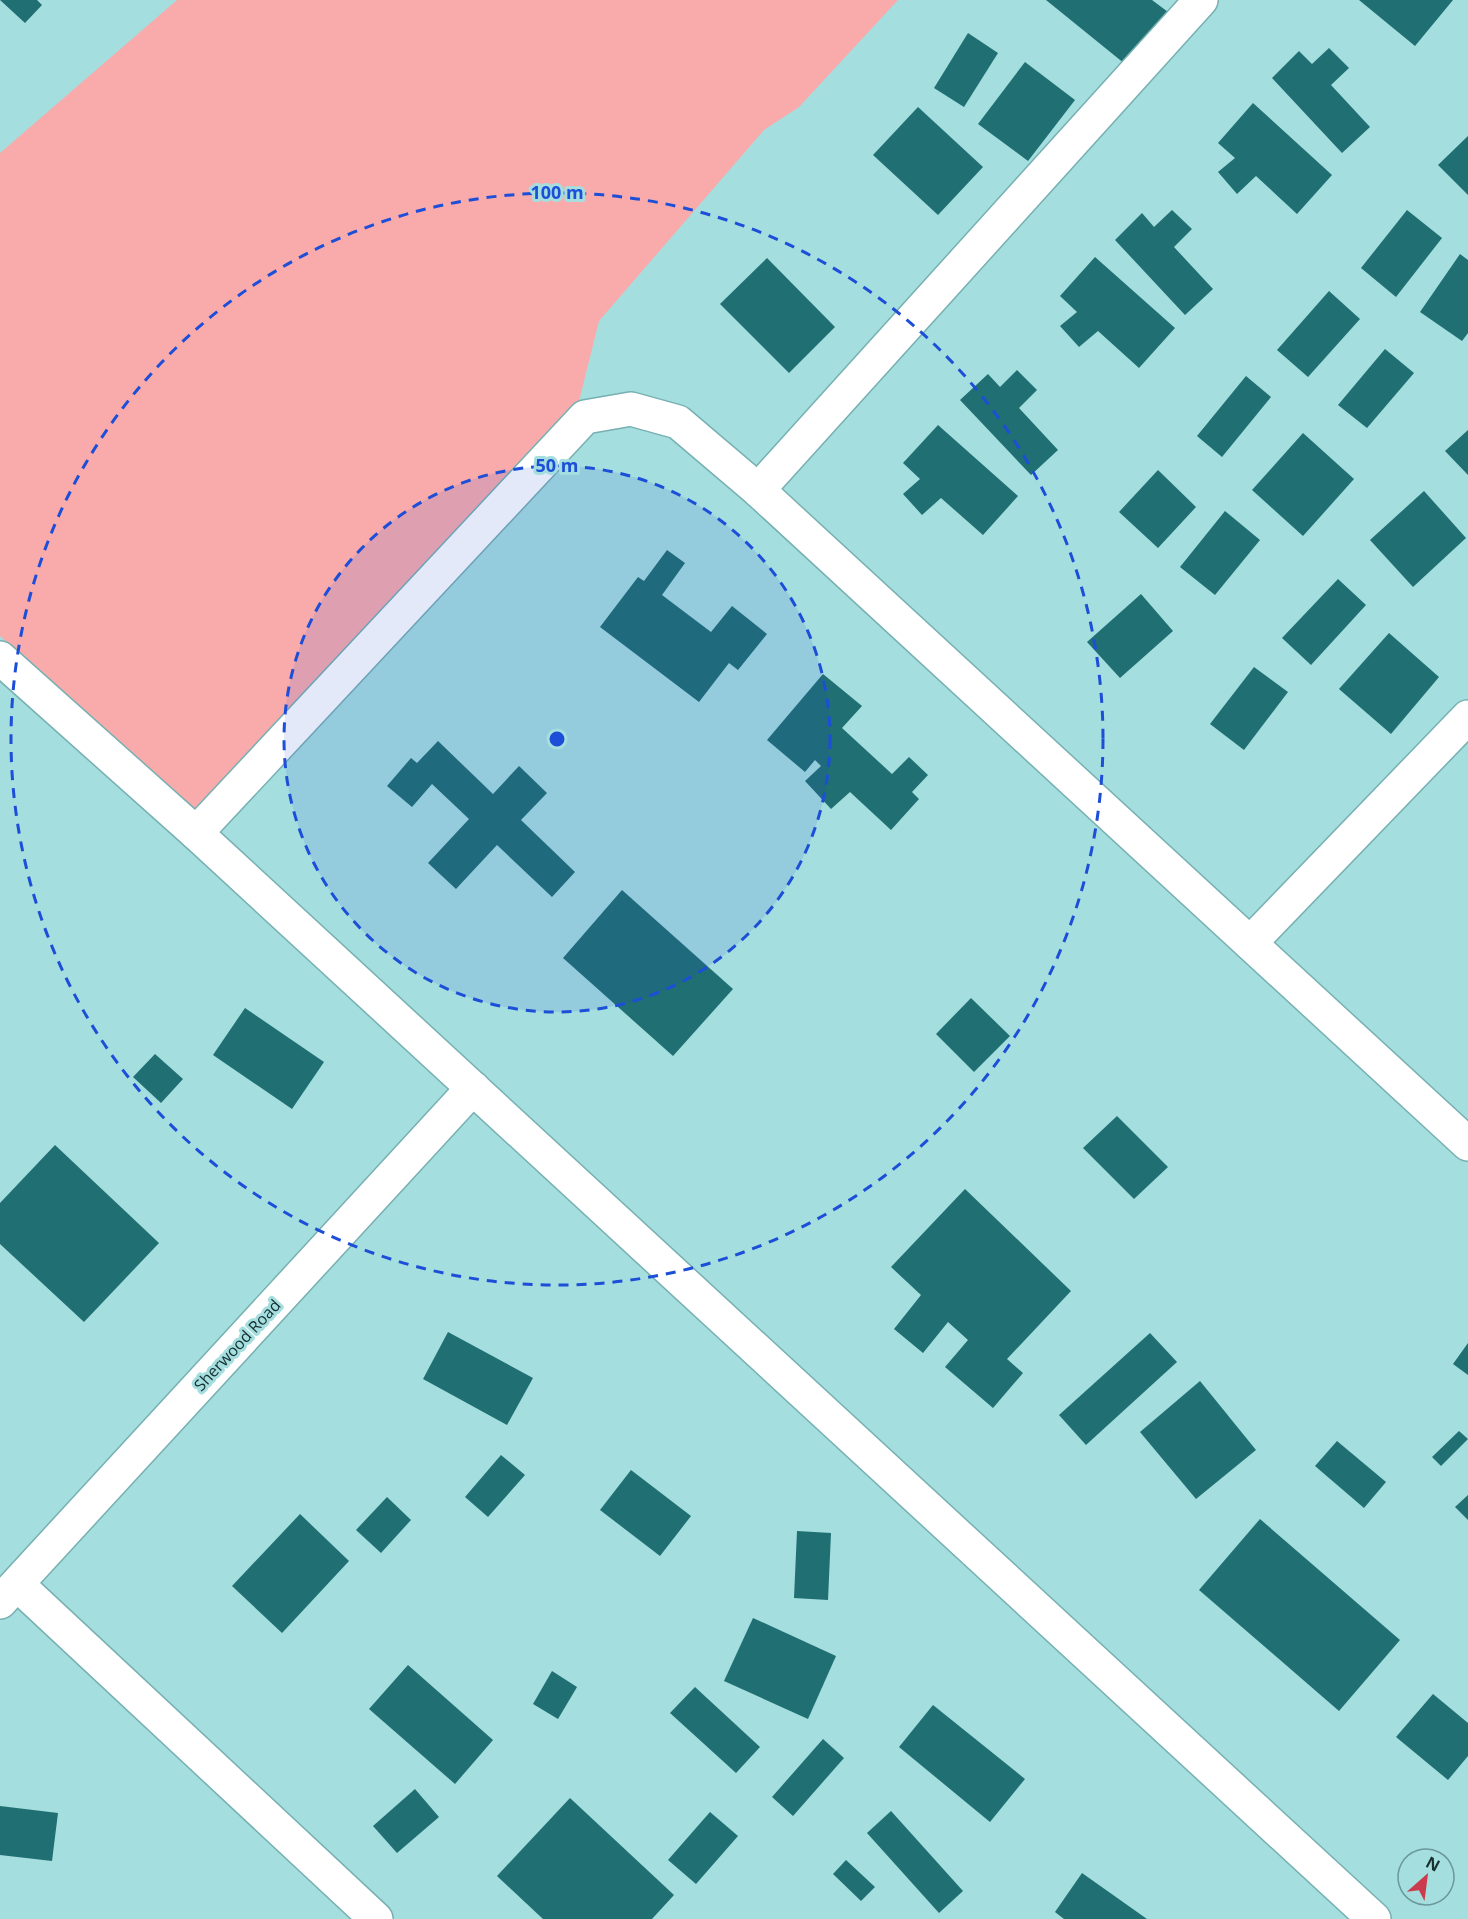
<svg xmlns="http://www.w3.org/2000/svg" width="1468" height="1919" font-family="'Open Sans',sans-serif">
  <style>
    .green { fill: #f9abac }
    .building { fill: #206f72 }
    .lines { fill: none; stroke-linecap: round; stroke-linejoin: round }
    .minor-casing { stroke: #77b0b2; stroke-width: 36 }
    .minor { stroke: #fff; stroke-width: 33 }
    .ring { fill: none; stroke: #1d4ed8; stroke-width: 3; stroke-dasharray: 10 8 }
    .labels { text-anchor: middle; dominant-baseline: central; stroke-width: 6; stroke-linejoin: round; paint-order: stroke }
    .street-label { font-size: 16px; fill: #172f30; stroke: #a4dedf }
    .centre { fill: #1d4ed8; stroke: #a4dedf; stroke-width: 3 }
    .ring-label { font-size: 18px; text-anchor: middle; font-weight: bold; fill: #1d4ed8; stroke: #a4dedf; stroke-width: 6; stroke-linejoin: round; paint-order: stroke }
  </style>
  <rect width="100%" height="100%" fill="#a4dedf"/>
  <polygon class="green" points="177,0 898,0 799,107 764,130 599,321 576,413 194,812 0,636 0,153"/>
  <g class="building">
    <polygon points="0,0 37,0 42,5 25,23"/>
    <polygon points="1046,0 1152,0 1168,12 1125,64"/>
    <polygon points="1359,0 1453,0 1415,46"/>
    <polygon points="968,33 998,53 964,107 934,88"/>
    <polygon points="1329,48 1349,68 1331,85 1370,127 1342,153 1272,78 1299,51 1312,64"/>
    <polygon points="1025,62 1075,100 1028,161 978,124"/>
    <polygon points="1253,103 1332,175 1297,214 1256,176 1237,194 1218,172 1235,158 1218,143"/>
    <polygon points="918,107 983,167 938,215 873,155"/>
    <polygon points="1468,136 1468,195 1438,165"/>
    <polygon points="1172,210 1192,229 1174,247 1213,289 1185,315 1115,240 1142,213 1154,227"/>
    <polygon points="1407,210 1442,238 1396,297 1361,268"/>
    <polygon points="1460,254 1468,260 1468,333 1462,341 1420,312"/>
    <polygon points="1095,257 1175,328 1139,368 1098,331 1079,347 1060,326 1077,312 1060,296"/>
    <polygon points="767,258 835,327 789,373 720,304"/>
    <polygon points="1329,291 1360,319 1308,377 1277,350"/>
    <polygon points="1385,349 1414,373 1367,428 1338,405"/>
    <polygon points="1017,370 1037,390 1019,408 1058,450 1031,475 960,400 988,374 1000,387"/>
    <polygon points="1246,376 1271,397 1222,457 1197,436"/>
    <polygon points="938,425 1018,496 983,535 941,498 922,515 903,494 920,479 903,463"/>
    <polygon points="1468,430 1468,475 1445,451"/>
    <polygon points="1303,433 1354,479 1303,536 1252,490"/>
    <polygon points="1158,470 1196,507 1158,548 1119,512"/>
    <polygon points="1424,491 1466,538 1413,587 1370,540"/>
    <polygon points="1225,511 1260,540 1215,595 1180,567"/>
    <polygon points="667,550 685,563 662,595 711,632 732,606 767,634 738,670 729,663 699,702 600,627 638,577 644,581"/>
    <polygon points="1338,579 1366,605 1311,665 1282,638"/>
    <polygon points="1141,594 1173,631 1120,678 1087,642"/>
    <polygon points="1389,633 1439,677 1391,734 1339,689"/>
    <polygon points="1254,667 1288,692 1244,750 1210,724"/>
    <polygon points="823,674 862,706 842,728 892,774 909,757 928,775 912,792 919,799 891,830 850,792 831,809 805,781 821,766 815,760 805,772 767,740"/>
    <polygon points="438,741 493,794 519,766 547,793 521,820 575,872 552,897 497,845 456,889 428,863 469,819 432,784 412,807 387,786 411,758 417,763"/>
    <polygon points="622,890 733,989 673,1056 563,958"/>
    <polygon points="971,998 1010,1036 974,1072 936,1034"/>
    <polygon points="245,1008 324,1062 292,1109 213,1055"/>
    <polygon points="155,1054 183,1079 161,1103 133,1077"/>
    <polygon points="1117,1116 1168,1167 1134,1199 1083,1148"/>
    <polygon points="55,1145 159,1243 84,1322 0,1244 0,1203"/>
    <polygon points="965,1189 1071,1291 1007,1359 1023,1373 993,1408 945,1367 968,1340 948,1322 923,1353 894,1329 921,1295 891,1267"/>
    <polygon points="448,1332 533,1378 507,1425 423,1379"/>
    <polygon points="1150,1333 1177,1362 1086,1445 1059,1415"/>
    <polygon points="1468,1343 1468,1375 1453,1364"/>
    <polygon points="1200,1381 1256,1450 1196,1499 1140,1432"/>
    <polygon points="1459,1431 1468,1439 1441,1466 1432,1457"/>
    <polygon points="1337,1441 1386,1482 1364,1508 1315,1466"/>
    <polygon points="501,1455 525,1475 488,1517 465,1497"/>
    <polygon points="631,1470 691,1516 660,1556 600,1510"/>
    <polygon points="1468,1495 1468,1520 1455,1507"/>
    <polygon points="387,1497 411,1520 381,1553 356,1530"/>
    <polygon points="300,1514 349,1561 282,1633 232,1586"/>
    <polygon points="1260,1519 1400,1640 1339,1711 1199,1590"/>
    <polygon points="797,1531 831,1533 828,1600 794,1598"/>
    <polygon points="753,1618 836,1656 808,1719 724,1681"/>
    <polygon points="408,1665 493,1740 455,1784 369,1709"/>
    <polygon points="552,1671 577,1687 558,1719 533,1704"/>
    <polygon points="695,1687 760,1747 736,1773 670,1713"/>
    <polygon points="1433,1694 1468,1723 1468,1756 1448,1780 1396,1737"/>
    <polygon points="933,1705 1025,1779 990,1822 899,1747"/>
    <polygon points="823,1739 844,1758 793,1816 772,1797"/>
    <polygon points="415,1789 439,1817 397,1853 373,1826"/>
    <polygon points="570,1798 674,1895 652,1919 543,1919 497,1876"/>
    <polygon points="0,1806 58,1813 52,1861 0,1855"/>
    <polygon points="891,1811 963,1891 939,1913 867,1833"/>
    <polygon points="710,1812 738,1836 696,1884 668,1860"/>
    <polygon points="846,1860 875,1887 861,1901 833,1874"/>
    <polygon points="1082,1873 1147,1919 1064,1919 1055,1912"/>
  </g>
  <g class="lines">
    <defs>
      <g id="minor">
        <polyline points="758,490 1201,0"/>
        <polyline points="0,658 196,833 1374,1919"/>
        <polyline points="196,833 585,417 631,409 678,422 758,490 1468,1144"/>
        <polyline points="1250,943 1468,717"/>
        <polyline points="17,1584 376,1919"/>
        <polyline points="0,1602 473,1088"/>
      </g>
    </defs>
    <use href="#minor" class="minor-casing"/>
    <use href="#minor" class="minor"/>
  </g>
  <circle cx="557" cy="739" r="273" fill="#1d4ed8" fill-opacity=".12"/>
  <g class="ring">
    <circle cx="557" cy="739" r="273"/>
    <circle cx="557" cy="739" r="546"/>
  </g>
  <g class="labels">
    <g class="street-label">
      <text transform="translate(237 1345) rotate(-47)">Sherwood Road</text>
    </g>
  </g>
  <circle cx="557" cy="739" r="9" class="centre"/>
  <g class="ring-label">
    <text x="557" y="199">100 m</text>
    <text x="557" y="472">50 m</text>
  </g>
  <g transform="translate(1426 1877) rotate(28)"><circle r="28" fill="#a4dedf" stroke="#6c9899" stroke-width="1.5"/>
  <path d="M0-4.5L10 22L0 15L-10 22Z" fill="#cb3b4d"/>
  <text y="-9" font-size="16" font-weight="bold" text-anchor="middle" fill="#172f30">N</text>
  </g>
</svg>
